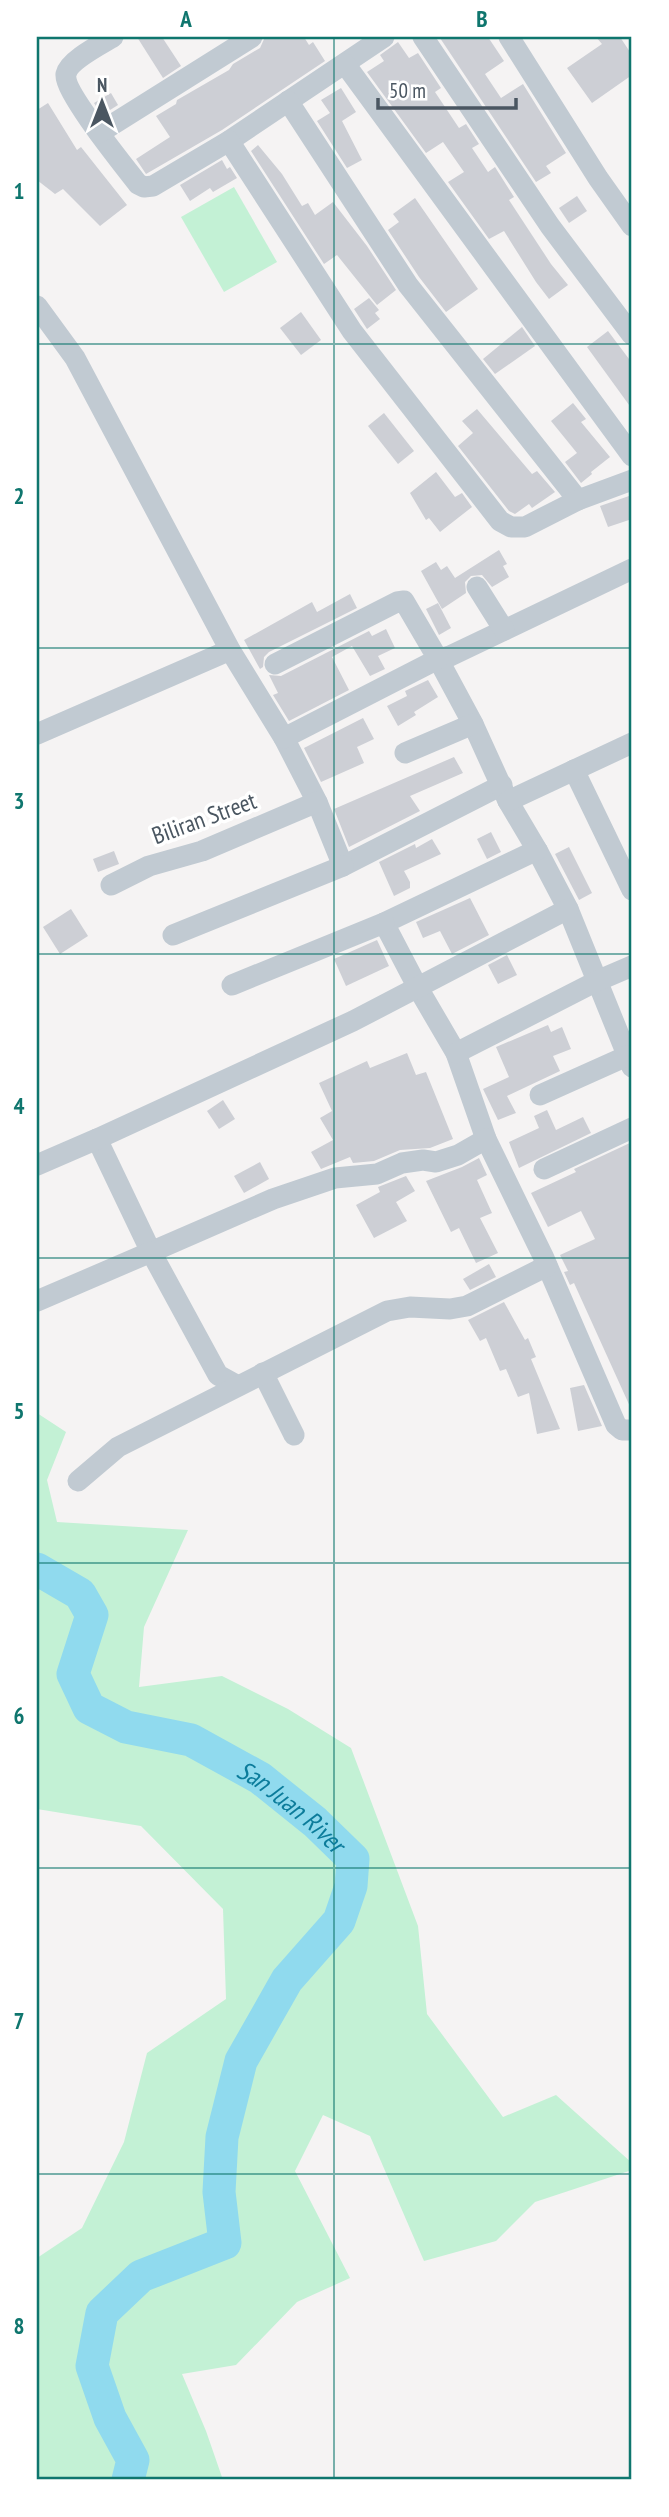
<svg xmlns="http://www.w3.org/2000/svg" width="669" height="2517" font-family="'PT Sans Narrow',sans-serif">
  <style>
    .green { fill: #c3f1d5 }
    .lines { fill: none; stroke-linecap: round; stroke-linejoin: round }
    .river { stroke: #90daee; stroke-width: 33 }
    .building { fill: #cdcfd5 }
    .minor { stroke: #c1cad2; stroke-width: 21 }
    .grid { fill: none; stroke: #0f766e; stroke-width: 2; stroke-opacity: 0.55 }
    .labels { text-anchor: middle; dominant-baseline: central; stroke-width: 7; stroke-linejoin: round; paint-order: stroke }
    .street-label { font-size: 24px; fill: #4a5661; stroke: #fff }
    .water-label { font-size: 26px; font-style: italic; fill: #0c7c9b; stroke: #fff }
    .neatline { fill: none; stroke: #0f766e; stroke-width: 2.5 }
    .grid-label { font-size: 23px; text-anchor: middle; font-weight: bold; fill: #0f766e }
  </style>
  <rect width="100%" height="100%" fill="#f5f3f3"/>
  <g class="green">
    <polygon points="234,187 277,262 224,292 181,217"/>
    <polygon points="37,1413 66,1432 47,1480 57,1522 188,1530 144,1627 139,1687 222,1676 288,1709 351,1748 418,1926 427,2014 503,2117 556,2095 632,2163 632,2170 535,2202 496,2241 424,2261 370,2136 323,2115 295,2171 350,2278 297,2302 236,2365 182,2374 206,2431 223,2480 37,2480 37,2258 82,2228 124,2142 147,2053 226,1999 223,1909 141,1826 37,1809"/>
  </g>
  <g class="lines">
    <path class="river" id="s1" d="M37 1569 80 1594 92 1615 73 1674 89 1708 126 1727 191 1740 260 1778 315 1822 353 1859 351 1886 339 1921 287 1980 241 2061 222 2137 219 2192 225 2243 141 2276 102 2313 92 2366 110 2418 133 2460 128 2480"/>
  </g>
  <g class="building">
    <polygon points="137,37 162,37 181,66 163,78"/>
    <polygon points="265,37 304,37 309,45 313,42 325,61 222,130 146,174 136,159 170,137 156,116 176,104 177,100 229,70 233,64 260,48"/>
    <polygon points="442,37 488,37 504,61 485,74 501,98 523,84 566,153 546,166 551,173 536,182 440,38"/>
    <polygon points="596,37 620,37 632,55 632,75 592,103 567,68 602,44"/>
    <polygon points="398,42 409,58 418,53 441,88 435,92 459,128 466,124 479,144 472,148 488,172 495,167 514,197 509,200 551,264 568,285 549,299 536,282 504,231 489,239 448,182 464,172 443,142 426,153 367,72 384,61 380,55"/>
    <polygon points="341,88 356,112 342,121 362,160 347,168 317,121 330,113 321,100"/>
    <polygon points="111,93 118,105 102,115 94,103"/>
    <polygon points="48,103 77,150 81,147 127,205 100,226 63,189 55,194 37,180 37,110"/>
    <polygon points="258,145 282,174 302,206 308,203 315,215 333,202 367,246 396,290 377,305 337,255 324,264 251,151"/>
    <polygon points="222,160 227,169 230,167 237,178 213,192 210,188 190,201 180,185"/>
    <polygon points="577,196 587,211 569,223 559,208"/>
    <polygon points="415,198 478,289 446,312 419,277 388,230 399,222 393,214"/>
    <polygon points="369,298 379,310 375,313 380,319 367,329 354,309"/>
    <polygon points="301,312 321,340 301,355 280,328"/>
    <polygon points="522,327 535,346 495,374 483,359"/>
    <polygon points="608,331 632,363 632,409 587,347"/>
    <polygon points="573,403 586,419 581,422 610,457 591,472 592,474 581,483 565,462 577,453 551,421"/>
    <polygon points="477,409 532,474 537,471 555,492 532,508 529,504 515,514 509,511 458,446 473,433 462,421"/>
    <polygon points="384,413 414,451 398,464 368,426"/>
    <polygon points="436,472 455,497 462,493 472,507 440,532 429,518 426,520 410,493"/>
    <polygon points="632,495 632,519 608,527 600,506"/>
    <polygon points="499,550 507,564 503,566 509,577 492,587 482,575 471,576 465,582 466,593 442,609 421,571 436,562 441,570 447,566 455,578"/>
    <polygon points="350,594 357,608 269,652 264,657 263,667 260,669 244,640 312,602 317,612"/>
    <polygon points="438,603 451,628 439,635 426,609"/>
    <polygon points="386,629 395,648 378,656 385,669 370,676 352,646 332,657 349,690 289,721 273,695 278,693 269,675 281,676 369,631 372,636"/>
    <polygon points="428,680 438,697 414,712 416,715 398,726 387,706 407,696 405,691"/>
    <polygon points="363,718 374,739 357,747 364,763 321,782 304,748"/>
    <polygon points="454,757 463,773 410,796 420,811 349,847 334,809"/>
    <polygon points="491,832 501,852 487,859 477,839"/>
    <polygon points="432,839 441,854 404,871 410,882 410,888 394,896 379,862 415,844 416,848"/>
    <polygon points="569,847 592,893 579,900 555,854"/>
    <polygon points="114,851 119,864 98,872 93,859"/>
    <polygon points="470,898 489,935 452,954 440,931 423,938 416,922"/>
    <polygon points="71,909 88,936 60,954 43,927"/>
    <polygon points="377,940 389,966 346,986 334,959"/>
    <polygon points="507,955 517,975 498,984 488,965"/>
    <polygon points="548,1025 551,1032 562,1027 571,1049 553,1056 560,1071 507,1096 516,1113 498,1120 483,1089 509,1077 496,1047"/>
    <polygon points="407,1053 416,1075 426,1072 453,1139 430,1148 400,1150 374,1161 353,1163 350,1157 321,1169 311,1152 333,1140 320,1118 332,1111 319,1083 367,1061 370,1068"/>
    <polygon points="223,1100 235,1119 219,1129 207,1111"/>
    <polygon points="547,1110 556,1130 583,1117 591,1133 519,1168 509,1142 539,1128 534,1116"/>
    <polygon points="632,1142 632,1411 574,1283 570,1285 564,1272 568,1271 560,1255 595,1239 581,1211 548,1227 531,1193 576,1172 574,1169"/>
    <polygon points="479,1158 487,1175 477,1180 492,1213 480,1218 498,1253 476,1263 459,1228 451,1232 426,1181 462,1167"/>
    <polygon points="260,1162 269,1179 244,1193 234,1176"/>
    <polygon points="406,1176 415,1191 396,1202 407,1221 374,1238 356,1205 380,1192 378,1187"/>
    <polygon points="489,1264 496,1277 470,1290 463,1279"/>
    <polygon points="504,1302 525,1340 528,1338 536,1357 531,1359 560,1429 537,1434 529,1393 518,1397 506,1369 500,1371 486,1338 480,1341 468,1320"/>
    <polygon points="584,1385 602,1426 578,1431 570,1388"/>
  </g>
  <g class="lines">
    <g class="minor">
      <path d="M113 37C102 44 69 60 66 74 63 91 125 167 138 184L144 187 153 186 229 141 384 37"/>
      <polyline points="423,37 550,226 632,335"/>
      <polyline points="509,37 598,178 632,226"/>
      <polyline points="345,64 632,456"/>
      <polyline points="288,101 408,285 578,500"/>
      <polyline points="99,133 252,37"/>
      <polyline points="229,141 352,331 500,521 511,527 525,527 578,500 632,480"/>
      <polyline points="37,306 75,358 230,650 284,738 317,802 343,866 502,785"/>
      <polyline points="632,569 450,656 438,659 473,724 508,801 537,850 568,909 632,1067"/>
      <polyline points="477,587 504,630"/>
      <polyline points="275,664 397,602 404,601 438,659 284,738"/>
      <polyline points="37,734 230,650"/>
      <polyline points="405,753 473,724"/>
      <polyline points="574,770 632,890"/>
      <polyline points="508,801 632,743"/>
      <polyline points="537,850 384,923 418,988 456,1053 486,1139 543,1256 616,1425 622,1430 632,1430"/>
      <polyline points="111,885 149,866 202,851 317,802"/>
      <polyline points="173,935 343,866"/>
      <polyline points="232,985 384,923"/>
      <polyline points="456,1053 597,981 632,966"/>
      <polyline points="540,1095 627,1056"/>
      <polyline points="486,1139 458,1155 436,1162 423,1160 402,1163 377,1174 335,1178 273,1199 151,1252 97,1139 353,1021 568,909"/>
      <polyline points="37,1165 97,1139"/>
      <polyline points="544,1169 632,1128"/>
      <polyline points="37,1301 151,1252 218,1375 238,1386"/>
      <polyline points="263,1373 294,1435"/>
      <polyline points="78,1481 118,1447 387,1311 410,1307 450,1309 467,1306 547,1266"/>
    </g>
  </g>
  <path class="grid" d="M334 37V2480M37 344H632M37 648H632M37 954H632M37 1258H632M37 1563H632M37 1868H632M37 2174H632"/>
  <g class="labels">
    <g class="street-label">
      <text transform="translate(204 818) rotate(-20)">Biliran Street</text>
    </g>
    <g class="water-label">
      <text stroke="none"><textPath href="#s1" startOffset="402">San Juan River</textPath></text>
    </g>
  </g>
  <rect width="669" height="2517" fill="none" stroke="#ffffff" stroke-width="77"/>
  <g transform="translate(102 102)" stroke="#ffffff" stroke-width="5" paint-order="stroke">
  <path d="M0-5L12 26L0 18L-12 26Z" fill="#4a5661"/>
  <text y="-10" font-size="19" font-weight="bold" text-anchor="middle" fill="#4a5661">N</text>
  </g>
  <path d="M378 98v10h138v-10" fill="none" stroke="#4a5661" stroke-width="3.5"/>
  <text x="389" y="98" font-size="21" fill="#4a5661" stroke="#ffffff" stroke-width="5" paint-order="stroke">50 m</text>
  <rect x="38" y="38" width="592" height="2440" class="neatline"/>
  <g class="grid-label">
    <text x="186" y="27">A</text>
    <text x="482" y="27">B</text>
    <text x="19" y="199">1</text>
    <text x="19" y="504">2</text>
    <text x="19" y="809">3</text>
    <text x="19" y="1114">4</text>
    <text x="19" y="1419">5</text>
    <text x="19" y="1724">6</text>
    <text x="19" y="2029">7</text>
    <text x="19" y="2334">8</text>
  </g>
</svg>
